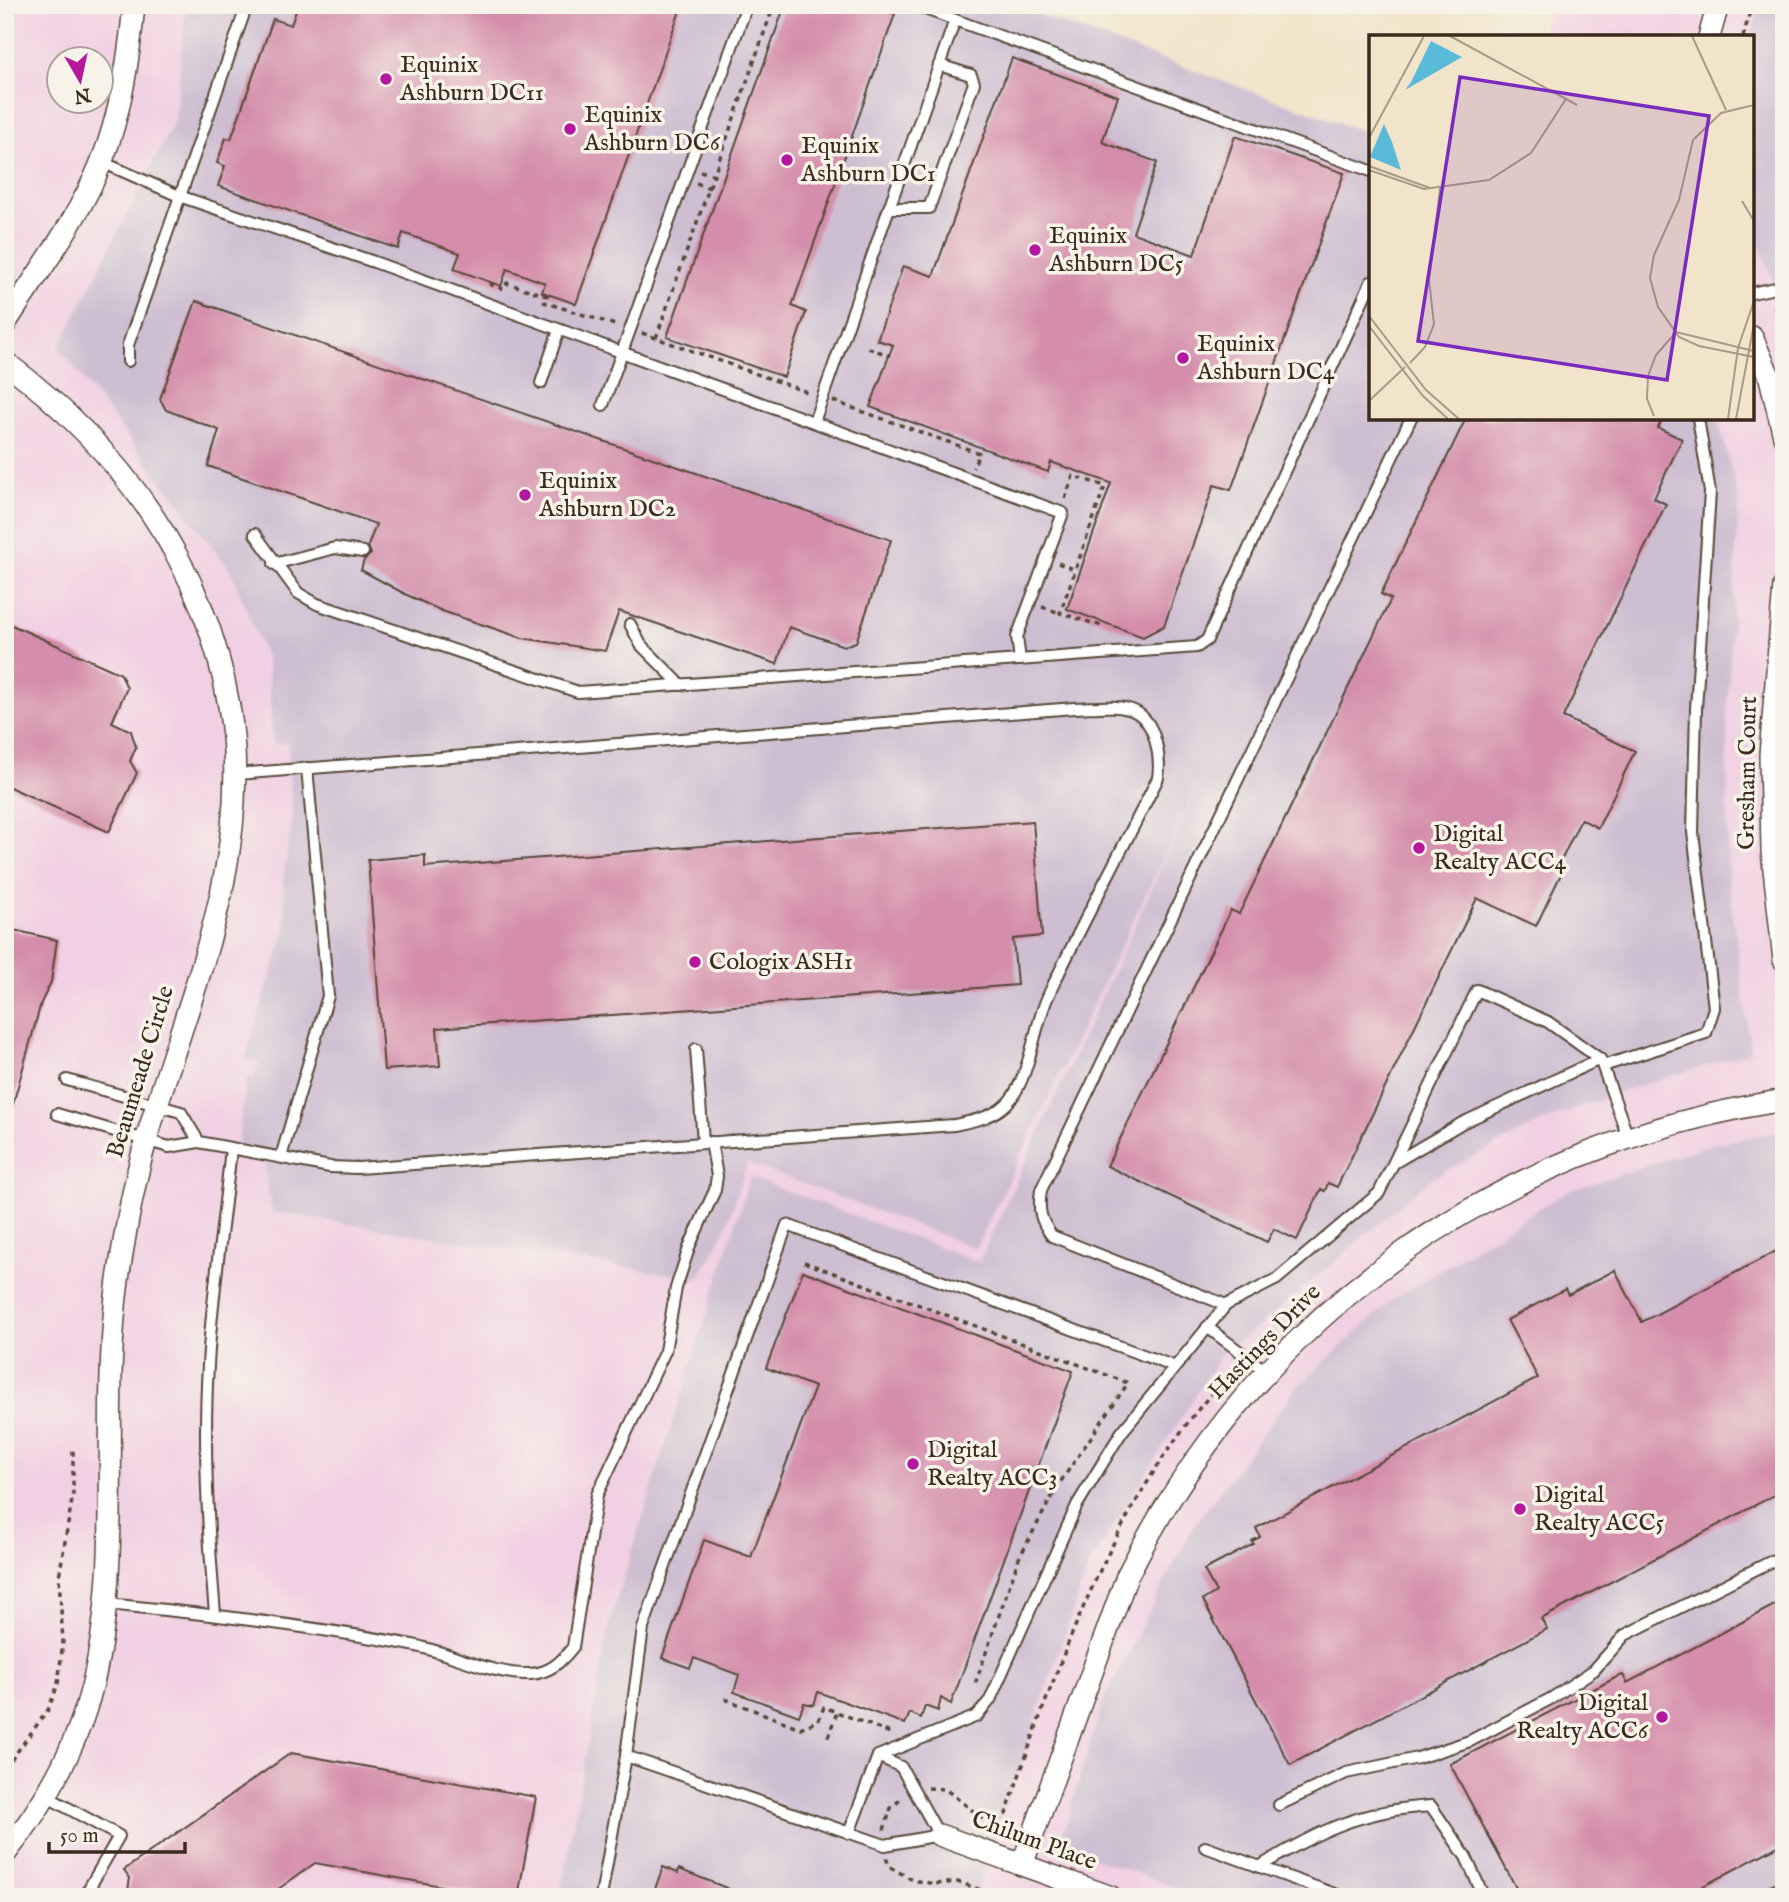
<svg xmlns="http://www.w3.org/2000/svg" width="1789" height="1902" font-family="'IM FELL English',serif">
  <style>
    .built { fill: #f1d0e3; fill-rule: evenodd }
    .industrial { fill: #cebed1 }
    .building { fill: #d48daa }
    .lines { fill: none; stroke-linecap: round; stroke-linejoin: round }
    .lane-casing { stroke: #564638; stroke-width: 14 }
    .street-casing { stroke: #564638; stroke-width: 24 }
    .path { stroke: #564638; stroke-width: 3.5; stroke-dasharray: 5 5; stroke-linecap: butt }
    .lane { stroke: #fff; stroke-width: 10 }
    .street { stroke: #fff; stroke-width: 21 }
    .poi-dot { fill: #b5179e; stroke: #f7f3e8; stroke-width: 2.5 }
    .labels { text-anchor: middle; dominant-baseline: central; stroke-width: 7; stroke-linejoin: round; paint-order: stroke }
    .poi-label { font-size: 24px; fill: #3b2a1e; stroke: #f7f3e8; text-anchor: start }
    .street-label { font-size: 24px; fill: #3b2a1e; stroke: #f7f3e8 }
    .inset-road { fill: none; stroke: #a89a85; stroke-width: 2 }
    .view { fill: #7b2cbf; fill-opacity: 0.15; stroke: #7b2cbf; stroke-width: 3.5 }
    .inset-edge { fill: none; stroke: #3b2a1e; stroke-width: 3.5 }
  </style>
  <rect width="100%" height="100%" fill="#f7f3e8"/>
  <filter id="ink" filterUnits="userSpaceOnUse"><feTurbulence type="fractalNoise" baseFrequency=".0143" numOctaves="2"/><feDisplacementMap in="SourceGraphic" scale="14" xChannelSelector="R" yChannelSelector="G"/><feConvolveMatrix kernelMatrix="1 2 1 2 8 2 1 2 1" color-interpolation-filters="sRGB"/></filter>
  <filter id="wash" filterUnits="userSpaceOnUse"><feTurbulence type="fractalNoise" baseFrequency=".00686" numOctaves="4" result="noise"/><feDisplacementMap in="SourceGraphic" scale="28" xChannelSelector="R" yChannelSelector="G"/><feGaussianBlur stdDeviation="1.57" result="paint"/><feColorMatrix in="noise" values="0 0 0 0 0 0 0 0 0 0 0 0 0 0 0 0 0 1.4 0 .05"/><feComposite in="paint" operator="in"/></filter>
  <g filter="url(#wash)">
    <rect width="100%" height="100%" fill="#f1e4ca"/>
    <path class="built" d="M5 5H1013L1199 74 1371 418H1752V37H1540L1552 5H1784V1897H5ZM60 60H102V102H60Z"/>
    <g class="industrial">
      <polygon points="186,5 1011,5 1371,134 1371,418 1718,418 1739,500 1727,714 1728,880 1751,1052 1628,1089 1537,1124 1432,1178 1253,1331 1222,1353 1088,1567 975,1897 560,1897 610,1621 750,1177 979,1262 1224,732 976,1248 747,1163 725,1230 699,1279 272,1212 262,1148 237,1147 247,1077 254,1078 259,1062 245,1058 286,928 283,881 292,818 288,743 273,744 267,660 230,569 59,348 175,120"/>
      <polygon points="1760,5 1784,5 1784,311 1752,224 1751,37"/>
      <polygon points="1784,1131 1784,1897 1206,1897 1059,1846 1103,1702 1191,1530 1298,1386 1392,1300 1566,1192 1716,1143"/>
    </g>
    <g id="blocks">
      <g class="building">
        <polygon points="298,5 682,5 576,304 542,292 545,283 507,269 501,286 454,269 460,253 403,233 398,249 218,186 225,166 217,163 226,138 231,139 273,19 291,25"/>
        <polygon points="785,5 868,5 895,14 792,306 806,312 784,377 667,337"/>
        <polygon points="1012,58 1118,96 1102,142 1157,162 1133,233 1194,255 1235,136 1344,173 1231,490 1214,485 1164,626 1143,637 1067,609 1111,483 1051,462 1048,472 870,407 893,345 877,340 903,266 933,276"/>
        <polygon points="196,301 891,540 856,642 844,646 789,627 777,664 619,611 605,651 522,638 442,611 405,594 361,570 364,560 371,554 368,546 376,524 208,466 219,430 166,410 160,399"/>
        <polygon points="1466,418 1663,418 1658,428 1682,439 1654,498 1666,504 1563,717 1635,751 1598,828 1581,819 1558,867 1563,870 1536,926 1477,898 1337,1187 1328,1183 1325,1191 1321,1189 1297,1240 1274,1229 1267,1242 1107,1166 1231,910 1239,914 1391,599 1381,594"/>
        <polygon points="5,622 121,674 127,688 112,722 131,731 136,747 130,761 137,773 109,832 5,785"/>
        <polygon points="1033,821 1042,936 1013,939 1017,985 437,1028 440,1066 384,1070 368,860 425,855 425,867"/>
        <polygon points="5,928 57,940 51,982 41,1003 10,1115 5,1115"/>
        <polygon points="1784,1247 1784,1490 1541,1619 1547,1629 1290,1765 1203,1600 1216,1592 1204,1570 1254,1544 1252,1541 1260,1537 1256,1528 1538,1378 1507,1320 1565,1289 1568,1295 1615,1270 1642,1322"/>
        <polygon points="803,1271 1073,1371 951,1704 941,1698 938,1711 925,1706 921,1718 910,1713 905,1724 818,1692 814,1705 804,1703 799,1716 734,1692 739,1675 694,1658 690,1668 662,1658 704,1540 751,1557 815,1387 766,1368"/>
        <polygon points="1784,1600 1784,1843 1683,1897 1521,1897 1450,1764 1617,1677 1623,1675 1627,1683"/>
        <polygon points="291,1753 536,1797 518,1897 502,1897 315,1863 267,1897 127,1897 130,1878 124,1870"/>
        <polygon points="663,1867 678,1873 679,1869 749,1897 652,1897"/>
      </g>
    </g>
  </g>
  <g filter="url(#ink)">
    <use href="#blocks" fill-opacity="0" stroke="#564638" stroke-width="2"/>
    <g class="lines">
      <defs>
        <g id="lane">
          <polyline points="914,5 1371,171"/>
          <polyline points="102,162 179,196 374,262 1063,513 1017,637 1020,660"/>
          <polyline points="889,208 929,208 974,83 971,75 939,65"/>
          <polyline points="1752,293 1784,286"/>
          <polyline points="128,361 128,345 247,5"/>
          <polyline points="541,383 559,330"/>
          <polyline points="603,405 747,5"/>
          <polyline points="814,422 955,20"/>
          <polyline points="255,534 298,593 317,604 578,692 1197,647 1207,640 1371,282"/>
          <polyline points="274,564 335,548 363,552"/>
          <polyline points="630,624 641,645 681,685"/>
          <polyline points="696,1049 703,1142"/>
          <polyline points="1603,1066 1706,1033 1714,1008 1693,832 1696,709 1710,492 1698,418"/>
          <polyline points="67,1080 181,1112 199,1142"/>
          <path d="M57 1114 169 1147 199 1142 330 1167 358 1168 954 1125C974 1121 997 1117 1011 1099 1031 1072 1034 1025 1049 994 1083 921 1122 850 1158 778 1161 758 1156 723 1136 712 1119 703 1093 708 1074 708L237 774"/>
          <polyline points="281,1157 328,996 307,768"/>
          <polyline points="1394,1163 1462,1123 1600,1059"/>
          <path d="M1226 1305 1052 1236C1040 1220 1038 1210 1041 1190L1411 418"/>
          <polyline points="1207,1327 1267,1372"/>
          <path d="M107 1604C210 1614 311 1626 412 1645 449 1652 494 1676 530 1674 550 1673 561 1662 573 1647L597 1495 665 1351 676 1288 690 1245 715 1190 717 1176 711 1142"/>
          <path d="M215 1614C208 1531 203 1448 208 1365 212 1292 224 1220 231 1148"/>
          <polyline points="626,1756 885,1845 939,1835 901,1767 878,1756"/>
          <polyline points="46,1796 119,1836 84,1897"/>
          <polyline points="1279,1805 1346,1773 1418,1758 1470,1741 1552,1698 1594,1670 1625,1635 1784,1555"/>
          <polyline points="849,1833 878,1756 977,1716 990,1700 1077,1505 1121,1433 1226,1305 1277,1279 1379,1193 1477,990 1548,1022 1600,1059 1629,1140"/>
          <polyline points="1205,1847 1343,1897"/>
          <path d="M1259 1867C1318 1831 1361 1810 1431 1806L1466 1857 1484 1897"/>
          <polyline points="601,1897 626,1756 643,1628 787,1225 1173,1366"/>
          <polyline points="1761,1897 1784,1886"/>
        </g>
        <g id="street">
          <polyline points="1709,37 1718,5"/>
          <path d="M5 324C38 272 78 220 101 163 121 114 129 58 134 5"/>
          <polyline points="1752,337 1770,378 1784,436"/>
          <path d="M5 362C119 448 205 563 229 706 255 857 189 995 147 1137 133 1184 125 1232 118 1280 100 1414 124 1551 93 1683 78 1745 45 1804 5 1854"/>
          <polyline points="1784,586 1770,755 1772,851 1784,960"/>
          <polyline points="939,1835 1111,1897"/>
          <path d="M1022 1865 1127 1576C1258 1315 1495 1146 1784 1100"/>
        </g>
      </defs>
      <use href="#lane" class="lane-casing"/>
      <use href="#street" class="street-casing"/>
      <g class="path">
        <polyline points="1743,37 1752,5"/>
        <polyline points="700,171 715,175"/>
        <polyline points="696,183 710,188"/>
        <polyline points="1752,257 1755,265"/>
        <polyline points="489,284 504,289 507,283 547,296 544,302 618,326"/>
        <polyline points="1774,306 1784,327"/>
        <polyline points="642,333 810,393"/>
        <polyline points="656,338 774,5"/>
        <polyline points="868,348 889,355"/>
        <polyline points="833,401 979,453 973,468"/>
        <polyline points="1065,499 1073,476 1105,486 1060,613 1105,627"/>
        <polyline points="1058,563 1076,570"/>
        <polyline points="1042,607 1060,613"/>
        <polyline points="804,1262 1128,1383 1057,1487 1019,1558 974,1687"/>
        <polyline points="725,1699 800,1728 818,1721 824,1707 893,1734"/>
        <polyline points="828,1737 837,1712"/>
        <polyline points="5,1768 48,1710 58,1684 63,1642 59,1577 73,1494 73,1447"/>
        <path d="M928 1788 945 1789 986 1821 993 1822 1006 1814C1059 1659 1120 1483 1238 1365"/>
        <polyline points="884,1830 891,1808 902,1798"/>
        <polyline points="886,1858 890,1867 913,1880 934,1884 958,1882 1001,1897"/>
      </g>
      <use href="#lane" class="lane"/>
      <use href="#street" class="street"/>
    </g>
  </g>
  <g class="poi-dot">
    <circle cx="386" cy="79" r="7"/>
    <circle cx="570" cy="129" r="7"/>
    <circle cx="787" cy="160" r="7"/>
    <circle cx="1035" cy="250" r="7"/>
    <circle cx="1183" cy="358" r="7"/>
    <circle cx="525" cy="495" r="7"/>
    <circle cx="1419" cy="848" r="7"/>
    <circle cx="695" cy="962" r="7"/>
    <circle cx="913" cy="1464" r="7"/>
    <circle cx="1520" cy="1509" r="7"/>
    <circle cx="1662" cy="1717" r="7"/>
  </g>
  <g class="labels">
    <g class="poi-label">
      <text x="400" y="65">Equinix<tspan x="400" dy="28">Ashburn DC11</tspan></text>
      <text x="584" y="115">Equinix<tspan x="584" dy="28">Ashburn DC6</tspan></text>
      <text x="801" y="146">Equinix<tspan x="801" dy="28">Ashburn DC1</tspan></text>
      <text x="1049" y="236">Equinix<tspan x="1049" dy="28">Ashburn DC5</tspan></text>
      <text x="1197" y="344">Equinix<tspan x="1197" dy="28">Ashburn DC4</tspan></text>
      <text x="539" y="481">Equinix<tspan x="539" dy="28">Ashburn DC2</tspan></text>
      <text x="1433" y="834">Digital<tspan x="1433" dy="28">Realty ACC4</tspan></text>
      <text x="709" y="962">Cologix ASH1</text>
      <text x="927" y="1450">Digital<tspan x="927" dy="28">Realty ACC3</tspan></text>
      <text x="1534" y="1495">Digital<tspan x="1534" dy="28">Realty ACC5</tspan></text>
      <text x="1648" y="1703" text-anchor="end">Digital<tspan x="1648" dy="28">Realty ACC6</tspan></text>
    </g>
    <g class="street-label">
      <text transform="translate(1748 773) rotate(-89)">Gresham Court</text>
      <text transform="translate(141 1072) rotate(-73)">Beaumeade Circle</text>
      <text transform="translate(1265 1342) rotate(-46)">Hastings Drive</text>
      <text transform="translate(1034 1841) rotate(20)">Chilum Place</text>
    </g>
  </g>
  <g transform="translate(1369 35)">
    <rect width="385" height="385" fill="#f1e4ca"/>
    <path d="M62 6 93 22 36 55 42 47ZM15 89 23 107 32 135 1 122Z" fill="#5abbd9"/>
    <path class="inset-road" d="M81 1 208 70M323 1 357 75M385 70 352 78 324 105 310 165 285 220 281 243 289 272 310 302 330 311 385 322M0 103 55 1M0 131 61 153M0 135 55 154 120 145 162 118 197 64M373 166 385 186M0 281 57 355 90 384M0 291 54 361 79 384M307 297 385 316M41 328 56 312 65 289 60 245 71 153M0 366 36 332M285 381 278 364 279 341 287 320 307 297M359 384 369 313 385 266M367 384 385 289"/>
    <path class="view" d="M91 42 340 81 298 345 49 306Z"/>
    <rect width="385" height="385" class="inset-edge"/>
  </g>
  <rect width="1789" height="1902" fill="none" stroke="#f7f3e8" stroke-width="28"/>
  <g transform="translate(80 80) rotate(171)"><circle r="33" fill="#f7f3e8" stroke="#aca397" stroke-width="2"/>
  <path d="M0-5L12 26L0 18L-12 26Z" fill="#b5179e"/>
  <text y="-10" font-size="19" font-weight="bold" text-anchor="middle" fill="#3b2a1e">N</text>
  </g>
  <path d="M49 1842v10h136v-10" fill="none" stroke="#3b2a1e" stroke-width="3.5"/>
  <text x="60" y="1842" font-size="21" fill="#3b2a1e" stroke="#f7f3e8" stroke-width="5" paint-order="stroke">50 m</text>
</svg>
